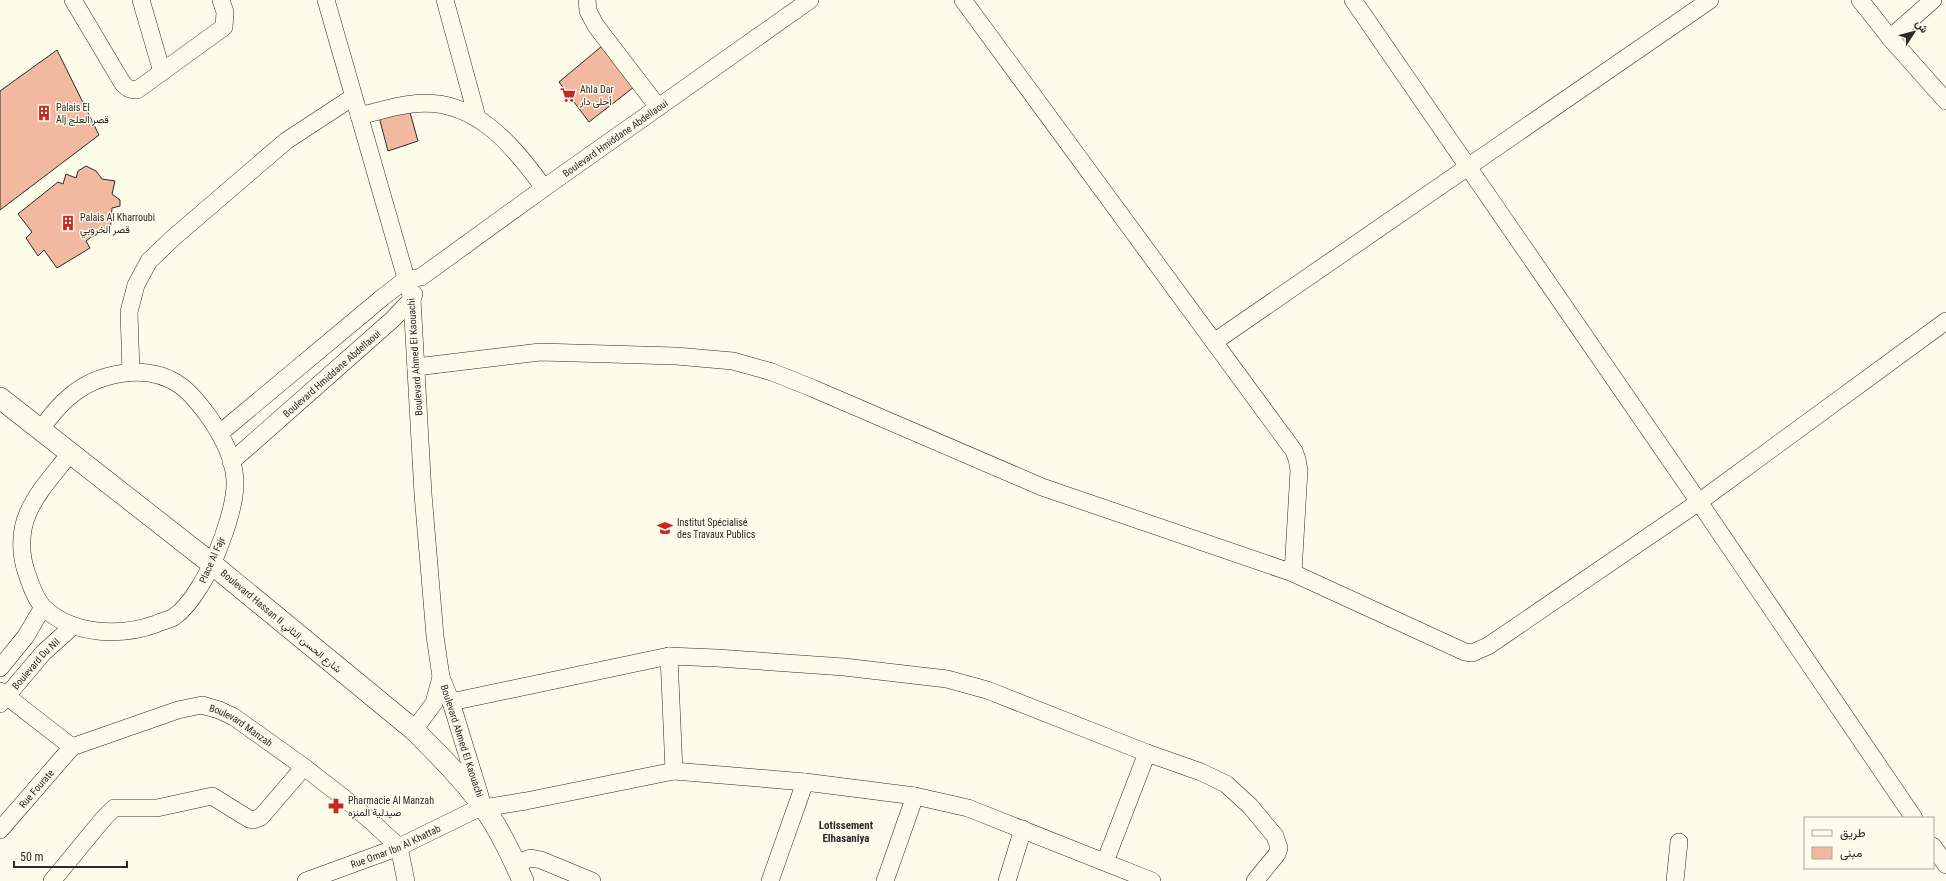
<svg xmlns="http://www.w3.org/2000/svg" width="1946" height="881" font-family="'Roboto Condensed',Vazirmatn,sans-serif">
  <style>
    .building { fill: #f2b8a0; stroke: #2b2b2b }
    .lines { fill: none; stroke-linecap: round; stroke-linejoin: round }
    .minor-casing { stroke: #2b2b2b; stroke-width: 18 }
    .major-casing { stroke: #2b2b2b; stroke-width: 22 }
    .minor { stroke: #fdfbea; stroke-width: 17 }
    .major { stroke: #fdfbea; stroke-width: 21 }
    .labels { text-anchor: middle; dominant-baseline: central; stroke-width: 3; stroke-linejoin: round; paint-order: stroke }
    .poi-label { font-size: 10px; fill: #2b2b2b; stroke: #fdfbea; text-anchor: start }
    .street-label { font-size: 10px; fill: #2b2b2b; stroke: #fdfbea }
    .neighbourhood-label { font-size: 11px; font-weight: bold; fill: #2b2b2b; stroke: #fdfbea }
  </style>
  <rect width="100%" height="100%" fill="#fdfbea"/>
  <g class="building">
    <polygon points="602,46 634,87 589,122 559,82"/>
    <polygon points="57,50 99,135 0,210 0,91"/>
    <polygon points="409,109 418,141 388,151 379,117"/>
    <polygon points="86,166 96,171 102,179 115,181 112,194 120,200 120,206 112,208 110,234 98,232 86,241 90,248 57,268 44,250 38,256 26,238 32,232 18,214 58,182 63,184 66,174 76,178 78,171"/>
  </g>
  <g class="lines">
    <defs>
      <g id="minor">
        <path d="M73 0 123 84C127 88 130 90 137 90L224 27 225 12 221 0"/>
        <polyline points="141,0 162,72"/>
        <polyline points="445,0 477,117"/>
        <polyline points="587,0 588,11 596,26 658,107"/>
        <polyline points="963,0 1294,451 1297,459 1299,470 1293,573"/>
        <polyline points="1353,0 1699,502 1914,818"/>
        <polyline points="1860,0 1890,38 1946,101"/>
        <polyline points="1890,38 1933,0"/>
        <path d="M359 116C376 112 394 106 412 104 473 96 512 144 544 188"/>
        <polyline points="1214,342 1710,0"/>
        <polyline points="416,367 540,352 676,356 733,361 772,372 812,388 1042,487 1293,573 1465,652 1472,653 1488,646 1699,502 1946,321"/>
        <polyline points="131,372 129,312 136,285 149,261 173,238 286,141 353,97"/>
        <path d="M41 429C49 418 57 407 68 398 97 372 148 362 181 386 192 394 201 406 209 417 222 436 234 457 235 481 236 509 215 563 200 586 194 596 184 610 174 617 169 620 162 621 156 624 120 637 73 635 44 608 35 599 30 583 26 571 20 553 20 531 28 513 38 490 56 472 71 452"/>
        <path id="s1" d="M220 433 383 297 405 280 421 277 544 188 810 0"/>
        <path id="s2" d="M231 462 393 319 412 299 414 294"/>
        <polyline points="669,656 674,771"/>
        <polyline points="0,668 26,636 43,607"/>
        <polyline points="0,691 72,747"/>
        <polyline points="451,702 669,656 717,658 844,667 947,679 987,690 1147,753 1201,772 1226,784 1250,806 1275,836 1279,848 1277,854 1255,881"/>
        <path id="s3" d="M0 704 43 653 73 626"/>
        <polyline points="414,730 434,703 441,677"/>
        <path id="s4" d="M72 747 178 710 202 705 219 710 234 717 304 767 344 798 372 822 399 847 406 881"/>
        <polyline points="484,808 526,801 674,771 805,782 915,796 968,808 1152,881"/>
        <path id="s5" d="M0 830 72 747"/>
        <polyline points="1933,846 1946,865"/>
        <polyline points="1105,862 1147,753"/>
        <polyline points="515,864 531,858 541,860 592,881"/>
        <polyline points="52,881 104,818 114,808 157,808 212,796 249,819 253,820 261,817 304,767"/>
        <path id="s6" d="M306 881 399 847 483 806 451 702 441 677 435 636 423 494 412 299 326 0"/>
        <polyline points="770,881 805,782"/>
        <polyline points="885,881 915,796"/>
        <polyline points="1007,881 1023,829"/>
        <polyline points="1675,881 1679,842"/>
      </g>
      <path id="major" d="M0 398 212 564 414 730C438 754 462 778 482 805 497 825 513 858 523 881"/>
    </defs>
    <use href="#minor" class="minor-casing"/>
    <use href="#major" class="major-casing"/>
    <use href="#minor" class="minor"/>
    <use href="#major" class="major"/>
  </g>
  <defs>
    <symbol id="supermarket-bare" viewBox="-9 -9 18 18"><path d="M-6-5.5h2.5l.6 2H6L4.5 2H-2.5L-4.4-4H-6ZM-1.5 3.2a1.3 1.3 0 1 0 .1 0ZM3 3.2a1.3 1.3 0 1 0 .1 0Z" fill="#c62828" stroke="#fdfbea" stroke-width="2.5" paint-order="stroke"/></symbol>
    <symbol id="building-bare" viewBox="-9 -9 18 18"><path d="M-4-6H4V6H1V3H-1V6H-4ZM-2.5-4.3h1.7v1.8h-1.7ZM.8-4.3h1.7v1.8H.8ZM-2.5-1h1.7V.8h-1.7ZM.8-1h1.7V.8H.8Z" fill="#c62828" stroke="#fdfbea" stroke-width="2.5" paint-order="stroke"/></symbol>
    <symbol id="school-bare" viewBox="-9 -9 18 18"><path d="M0-5L7-2L0 1L-7-2ZM-4 1L0 2.5L4 1V4Q0 6-4 4Z" fill="#c62828" stroke="#fdfbea" stroke-width="2.5" paint-order="stroke"/></symbol>
    <symbol id="pharmacy-bare" viewBox="-9 -9 18 18"><path d="M-2-6h4v4h4v4h-4v4h-4v-4h-4v-4h4Z" fill="#c62828" stroke="#fdfbea" stroke-width="2.5" paint-order="stroke"/></symbol>
  </defs>
  <g fill-rule="evenodd">
    <use href="#supermarket-bare" x="557" y="84" width="22" height="22"/>
    <use href="#building-bare" x="33" y="102" width="22" height="22"/>
    <use href="#building-bare" x="57" y="212" width="22" height="22"/>
    <use href="#school-bare" x="654" y="517" width="22" height="22"/>
    <use href="#pharmacy-bare" x="325" y="795" width="22" height="22"/>
  </g>
  <g class="labels">
    <g class="poi-label">
      <text x="580" y="89">Ahla Dar<tspan x="580" dy="12">أحلى دار</tspan></text>
      <text x="56" y="107">Palais El<tspan x="56" dy="12">Alj قصر العلج</tspan></text>
      <text x="80" y="217">Palais Al Kharroubi<tspan x="80" dy="12">قصر الخروبي</tspan></text>
      <text x="677" y="522">Institut Spécialisé<tspan x="677" dy="12">des Travaux Publics</tspan></text>
      <text x="348" y="800">Pharmacie Al Manzah<tspan x="348" dy="12">صيدلية المنزه</tspan></text>
    </g>
    <g class="street-label">
      <text stroke="none"><textPath href="#s1" startOffset="495">Boulevard Hmiddane Abdellaoui</textPath></text>
      <text transform="translate(415 357) rotate(-94)">Boulevard Ahmed El Kaouachi</text>
      <text stroke="none"><textPath href="#s2" startOffset="134">Boulevard Hmiddane Abdellaoui</textPath></text>
      <text transform="translate(212 560) rotate(-66)">Place Al Fajr</text>
      <text transform="translate(281 621) rotate(40)">Boulevard Hassan II شارع الحسن الثاني</text>
      <text stroke="none"><textPath href="#s3" startOffset="54">Boulevard Du Nil</textPath></text>
      <text stroke="none"><textPath href="#s4" startOffset="181">Boulevard Manzah</textPath></text>
      <text transform="translate(462 741) rotate(72)">Boulevard Ahmed El Kaouachi</text>
      <text stroke="none"><textPath href="#s5" startOffset="55">Rue Fourate</textPath></text>
      <text stroke="none"><textPath href="#s6" startOffset="96">Rue Omar Ibn Al Khattab</textPath></text>
    </g>
    <g class="neighbourhood-label">
      <text x="846" y="825">Lotissement<tspan x="846" dy="13">Elhasaniya</tspan></text>
    </g>
  </g>
  <rect x="1804" y="817" width="130" height="52" fill="#fdfbea" stroke="#a9a89e"/>
  <rect x="1812" y="830" width="20" height="6" fill="#fdfbea" stroke="#a9a89e"/>
  <text x="1840" y="837" font-size="12" fill="#2b2b2b">طريق</text>
  <rect x="1812" y="847" width="20" height="12" fill="#f2b8a0" stroke="#a9a89e"/>
  <text x="1840" y="857" font-size="12" fill="#2b2b2b">مبنى</text>
  <g transform="translate(1914 32) rotate(54)" stroke="#fdfbea" stroke-width="3" paint-order="stroke">
  <path d="M0-3L7 15L0 10L-7 15Z" fill="#2b2b2b"/>
  <text y="-6" font-size="11" font-weight="bold" text-anchor="middle" fill="#2b2b2b">ش</text>
  </g>
  <path d="M14 861v6h113v-6" fill="none" stroke="#2b2b2b" stroke-width="2"/>
  <text x="20" y="861" font-size="12" fill="#2b2b2b" stroke="#fdfbea" stroke-width="3" paint-order="stroke">50 m</text>
</svg>
